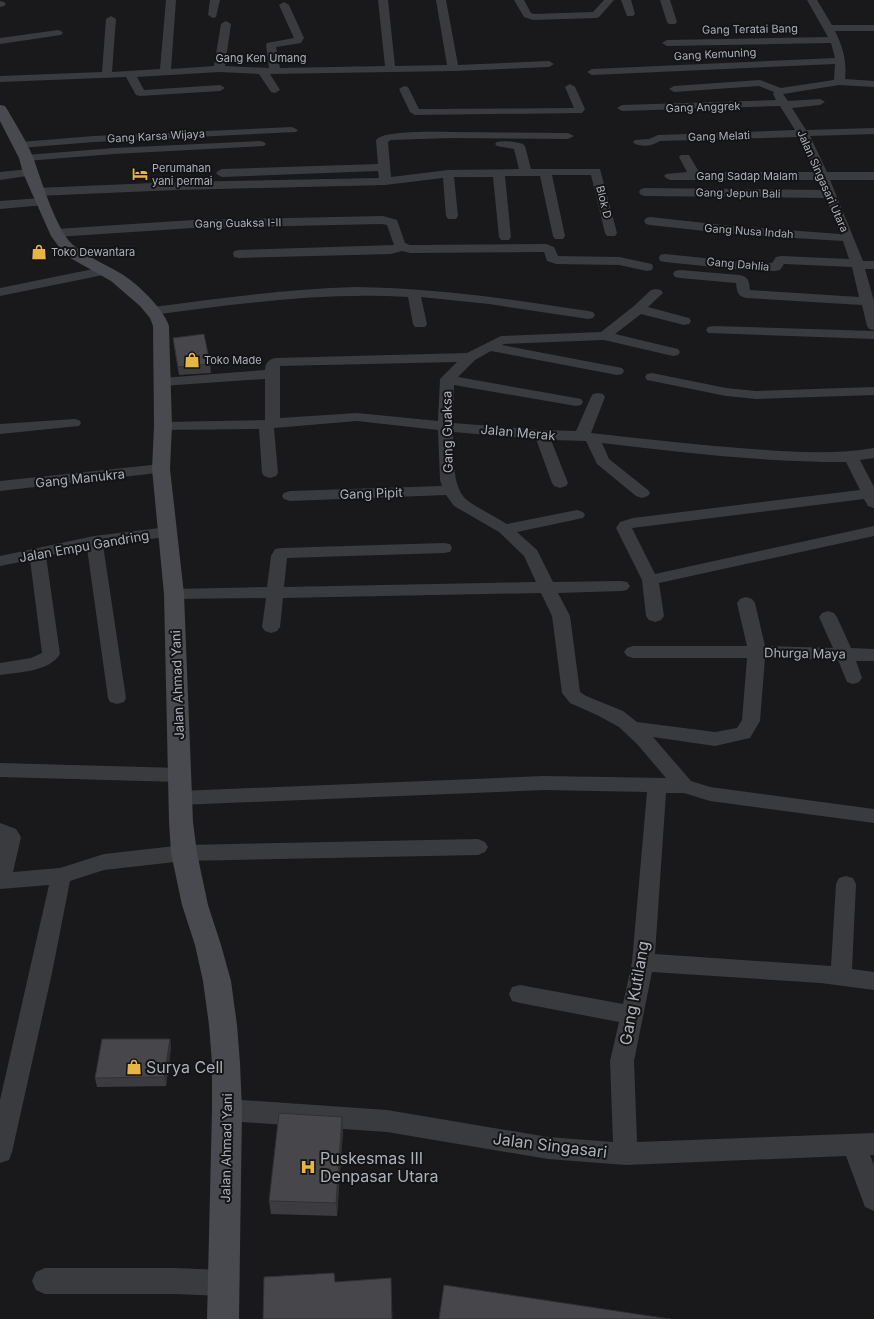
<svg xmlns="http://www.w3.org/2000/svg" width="874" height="1319" font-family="Inter,sans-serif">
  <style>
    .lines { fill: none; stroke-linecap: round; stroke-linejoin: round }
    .street { fill: #3a3b3f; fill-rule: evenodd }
    .secondary { fill: #484a4f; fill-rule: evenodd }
    .wall { fill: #3c3c40 }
    .shaded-wall { fill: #313134 }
    .building { fill: #46464b; stroke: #313134 }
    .labels { text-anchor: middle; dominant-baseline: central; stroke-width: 4; stroke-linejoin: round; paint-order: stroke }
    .far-street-label { font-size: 11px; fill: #acb0b9; stroke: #141416 }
    .far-poi-label { font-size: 11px; fill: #acb0b9; stroke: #141416; text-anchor: start }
    .street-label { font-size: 13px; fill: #acb0b9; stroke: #141416 }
    .near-street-label { font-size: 16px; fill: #acb0b9; stroke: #141416 }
    .near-poi-label { font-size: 16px; fill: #acb0b9; stroke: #141416; text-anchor: start }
  </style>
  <rect width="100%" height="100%" fill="#19191b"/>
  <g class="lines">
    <g class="street">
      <polygon points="166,0 176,0 171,69 214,66 221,24 226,21 231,24 225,66 269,68 266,45 267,43 294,38 279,5 284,2 289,5 304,38 301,43 276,47 280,68 385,66 378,0 388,0 395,66 447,65 436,0 446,0 458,65 549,61 554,64 549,67 453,71 270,74 280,90 275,93 271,92 259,74 219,72 137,77 144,90 220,85 225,88 220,91 140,96 136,95 126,77 0,82 0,76 102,72 106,19 111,16 116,19 112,72 160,69"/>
      <polygon points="210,0 220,0 216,17 213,18 208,15"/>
      <polygon points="514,0 524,0 531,13 534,14 593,12 604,0 614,0 599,17 596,18 533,20 524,17"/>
      <polygon points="621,0 631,0 635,14 633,16 627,16"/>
      <polygon points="660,0 670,0 677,22 675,24 669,24 667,22"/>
      <path d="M807 0H817L832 25H874V31H835C843 47 847 62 845 79L874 81V87L839 85 783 94 788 101 820 99 825 102 820 105 792 108 806 130 874 128V134L810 136 827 172H874V180H830L863 261H874V269H865L874 301V330L869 329 867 326 862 305 746 298C737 296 737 291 736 283L680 278 675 277 673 274 675 271 680 270 740 275C749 277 749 282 750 290L859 297 852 267 784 264 780 270 775 271 743 270 665 262 660 261 659 258 660 255 665 254 743 262 772 263 776 257 781 256 849 259 843 241 732 234 650 225 646 224 644 221 646 218 650 217 732 226 840 234 826 198 645 196 641 195 639 192 641 189 645 188 823 190 818 180H670L666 178 664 176 666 174 687 172 679 157 681 155H689L699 172H815L799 137 660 141C652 146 644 147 635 144L633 142 635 140 649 139 658 135 795 130 780 106 622 111 617 108 622 105 776 100 773 94 774 92 759 86 674 92 669 89 674 86 760 80 781 88 834 80 835 64 592 75 587 72 592 69 835 58 831 43 667 46 662 43 667 40 828 37Z"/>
      <polygon points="0,1 4,2 6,4 4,6 0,7"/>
      <polygon points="58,30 61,31 63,33 61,35 0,44 0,38"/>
      <polygon points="570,84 575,87 585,109 582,113 415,115 410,112 399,89 404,86 408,87 419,109 574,108 565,87"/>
      <polygon points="292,127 298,130 296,132 94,142 20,148 16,147 14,145 16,143 20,142 94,136"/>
      <path d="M451 132 568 133 574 136 568 139 451 138 391 140 388 142 391 177 448 170 519 169 514 149 497 146 495 144 497 142C505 140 515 142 523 144L525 146 531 169H600L617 233 615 236H607L605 233 591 175H552L565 236 563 239H555L553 236 540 176H505L511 237 509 240H501L499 237 493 177H454L458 216 456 219H448L446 216 443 178 385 185 176 190 37 196 33 195 31 192 33 189 37 188 176 182 379 178 378 171 222 177 218 175 216 173 218 171 222 169 378 164 376 140C384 130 437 132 451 132Z"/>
      <polygon points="260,141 264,142 266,144 264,146 114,154 26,161 22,160 20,158 22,156 26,155 114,148"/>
      <polygon points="30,169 34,171 36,173 34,175 0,180 0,172"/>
      <polygon points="41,198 45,199 47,202 45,205 0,209 0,201"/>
      <polygon points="383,216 397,220 405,243 410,245 546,244 554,247 558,256 619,257 652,264 653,267 652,270 647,271 619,265 556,264 547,261 544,252 410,253 402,251 391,254 239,258 234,257 233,254 234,251 239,250 394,245 387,225 382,224 193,228 56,237 52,236 50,233 52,230 56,229 193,220"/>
      <polygon points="103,267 108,268 109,271 108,274 0,296 0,288"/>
      <path d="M356 287C434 288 511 299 588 311L593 312 595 315 593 318 588 319 489 304 421 297 427 324 425 327H415L413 324 408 297C322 292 238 304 153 315L148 314 146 311 148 308 153 307C221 298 288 289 356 287Z"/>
      <path d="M656 289 661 290 663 293 648 307 689 318 691 321 689 324 684 325 641 314 615 334 678 349 680 352 678 355 673 356 604 340 504 344 502 345 617 367 622 368 624 371 622 374 617 375 491 351 475 360 458 377 576 398 581 399 583 402 581 405 576 406 454 385 453 423 542 430 576 431 591 397 593 394 598 393 603 394 605 397 591 433C645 439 698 445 752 449 793 452 834 455 874 448V458L860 460 874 487V508L868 506 864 499 632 528 655 574 874 526V536L659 583 664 616 661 620 655 622 649 620 646 616 642 580 616 528 620 522 633 518 860 490 846 462C764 462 683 453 602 443L609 459 648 490 650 493 648 496 642 498 636 496 597 464 586 441 551 440 568 483 566 486 560 488 554 486 552 483 536 439 453 432C454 450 451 488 467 500 479 509 494 516 507 524L577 510 583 512 585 515 583 518 517 532 537 550 553 582 621 581 627 582 630 586 627 590 621 591 558 593 570 616 580 692 586 696 623 711 637 722 715 732 737 728 742 720 747 658H633L627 656 624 652 627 648 633 646H747L737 603 740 599 746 597 752 599 755 603 765 646 833 648 819 617 822 613 828 611 834 613 837 617 851 648 874 649V661H856L862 678 859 682 853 684 847 682 838 660 765 658 760 721 750 738 715 746 653 737 691 781 710 787 874 809V823L710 801 684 793H666L655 954 831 966 836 884 839 878 846 876 853 878 856 884 852 969 874 972V990L821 983 652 972 634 1061 637 1142 874 1133V1155H870L874 1165V1211L865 1207 846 1156 626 1165 548 1159 387 1132 227 1121 219 1117 215 1110 219 1103 227 1099 387 1110 548 1137 613 1142 610 1061 619 1022 520 1003 512 1001 509 994 512 987 520 985 623 1004 632 962 647 792 544 790 180 805 173 803 170 798 173 793 180 791 544 776 666 778 637 744 619 727 597 715 570 703 562 693 552 616 541 593 283 598 280 627 277 631 271 633 265 631 262 627 266 598 174 599 168 598 165 594 168 590 174 589 267 587 271 556 275 549 281 548 444 543 450 544 452 548 450 552 444 553 287 558 284 587 536 582 524 556 499 532 454 506 446 495 290 501 284 499 282 496 284 493 290 491 442 486 440 480 438 430 357 421 274 428 278 473 276 476 270 478 264 476 262 473 259 429 163 430 158 429 156 426 158 423 163 422 265 420V379L162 386 157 385 155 382 157 379 162 378 265 370C265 363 269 359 276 358L467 353 501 336 601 332 634 306 651 290ZM457 362 440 379 438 421 357 413 280 418V366Z"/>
      <polygon points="713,326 874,331 874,339 708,333 706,330 708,327"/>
      <polygon points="652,373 726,388 756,391 874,387 874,395 756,399 726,396 647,380 645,377 647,374"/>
      <polygon points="74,419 79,420 81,423 79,426 0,434 0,424"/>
      <polygon points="161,464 166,466 169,469 166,472 0,491 0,481"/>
      <path d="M168 527 174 528 176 532 174 536 103 545 126 698 124 702 117 704 110 702 108 698 87 548 46 556 60 654C49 672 19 672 0 675V663L31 658 42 653 30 560 0 566V556L94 536Z"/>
      <polygon points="0,763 180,768 187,770 190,775 187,780 180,782 0,777"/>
      <polygon points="0,823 16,829 21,837 13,872 60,868 104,854 184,845 478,839 485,842 488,847 485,852 478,855 184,861 104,870 70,881 52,973 12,1152 9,1160 0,1163 0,1100 49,885 0,889"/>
      <polygon points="45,1268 174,1268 224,1270 233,1274 237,1283 233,1292 224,1296 174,1294 45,1294 36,1290 32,1281 36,1272"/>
    </g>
    <path class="secondary" d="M0 105 5 106 7 109C16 125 26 140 33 157 41 179 56 230 73 245 87 257 105 264 120 273 137 283 163 308 169 326L172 426 170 469 184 594 193 822 197 853 208 905 221 945 231 981 237 1025 240 1063 242 1110 239 1319H207L212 1110V1063L209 1025 203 981 195 945 182 905 171 853 169 822 164 594 152 469 154 426 153 326 150 318 140 306 111 281 72 259 62 251 51 236 23 173 19 158 0 121Z"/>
  </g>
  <g class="wall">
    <polygon points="174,346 210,364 211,373 179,375"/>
    <polygon points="170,1039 171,1048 166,1086 97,1087 95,1078"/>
    <polygon points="343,1130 337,1216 271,1214 269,1201"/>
  </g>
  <g class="shaded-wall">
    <polygon points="170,1039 171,1048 166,1086 164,1077"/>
    <polygon points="342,1117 343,1130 337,1216 336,1203"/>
  </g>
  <g class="building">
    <polygon points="204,334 210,364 178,367 173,338"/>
    <polygon points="102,1039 170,1039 164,1077 95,1078"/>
    <polygon points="279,1113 342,1117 336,1203 269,1201"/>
    <polygon points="334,1273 335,1282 391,1278 392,1319 263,1319 264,1277"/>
    <polygon points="444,1285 670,1319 439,1319"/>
  </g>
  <defs>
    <symbol id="hotel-bare" viewBox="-9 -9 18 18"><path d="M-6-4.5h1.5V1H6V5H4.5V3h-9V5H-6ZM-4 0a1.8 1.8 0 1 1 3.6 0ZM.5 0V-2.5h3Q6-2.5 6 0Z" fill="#e6b545" stroke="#141416" stroke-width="2.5" paint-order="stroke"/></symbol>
    <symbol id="shop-bare" viewBox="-9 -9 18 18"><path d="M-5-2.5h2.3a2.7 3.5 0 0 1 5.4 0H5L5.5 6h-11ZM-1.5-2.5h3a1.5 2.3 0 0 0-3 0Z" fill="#e6b545" stroke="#141416" stroke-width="2.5" paint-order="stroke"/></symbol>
    <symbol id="hospital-bare" viewBox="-9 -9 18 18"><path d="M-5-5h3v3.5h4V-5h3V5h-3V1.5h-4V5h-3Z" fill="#e6b545" stroke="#141416" stroke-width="2.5" paint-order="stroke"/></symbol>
  </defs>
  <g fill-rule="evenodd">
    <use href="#hotel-bare" x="129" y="163" width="22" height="22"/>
    <use href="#shop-bare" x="28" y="241" width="22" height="22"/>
    <use href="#shop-bare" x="181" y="349" width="22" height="22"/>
    <use href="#shop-bare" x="123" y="1056" width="22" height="22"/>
    <use href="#hospital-bare" x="297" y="1156" width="22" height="22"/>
  </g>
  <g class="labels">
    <g class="far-street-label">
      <text transform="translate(750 29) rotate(-1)">Gang Teratai Bang</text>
      <text transform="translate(715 54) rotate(-3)">Gang Kemuning</text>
      <text x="261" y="58">Gang Ken Umang</text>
      <text transform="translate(703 107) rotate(-2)">Gang Anggrek</text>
      <text transform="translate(156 136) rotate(-3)">Gang Karsa Wijaya</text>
      <text transform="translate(719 136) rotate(-2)">Gang Melati</text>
      <text x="747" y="176">Gang Sadap Malam</text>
      <text transform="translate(823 181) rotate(66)">Jalan Singasari Utara</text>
      <text transform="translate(738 193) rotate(1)">Gang Jepun Bali</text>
      <text transform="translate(604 202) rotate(76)">Blok D</text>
      <text transform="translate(238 223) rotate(-1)">Gang Guaksa I-II</text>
      <text transform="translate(749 231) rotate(4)">Gang Nusa Indah</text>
      <text transform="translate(738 264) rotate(5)">Gang Dahlia</text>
    </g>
    <g class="far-poi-label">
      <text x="152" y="168">Perumahan<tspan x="152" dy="13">yani permai</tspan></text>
      <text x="51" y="252">Toko Dewantara</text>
      <text x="204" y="360">Toko Made</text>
    </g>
    <g class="street-label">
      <text transform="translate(447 432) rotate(-91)">Gang Guaksa</text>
      <text transform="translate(518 432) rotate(5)">Jalan Merak</text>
      <text transform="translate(80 478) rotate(-6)">Gang Manukra</text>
      <text transform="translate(371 493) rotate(-2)">Gang Pipit</text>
      <text transform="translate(84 546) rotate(-10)">Jalan Empu Gandring</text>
      <text transform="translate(805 653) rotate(1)">Dhurga Maya</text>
      <text transform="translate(177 685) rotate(-92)">Jalan Ahmad Yani</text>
      <text transform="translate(226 1148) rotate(-89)">Jalan Ahmad Yani</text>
    </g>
    <g class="near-street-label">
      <text transform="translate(634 993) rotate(-80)">Gang Kutilang</text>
      <text transform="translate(550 1145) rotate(7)">Jalan Singasari</text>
    </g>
    <g class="near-poi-label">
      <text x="146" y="1067">Surya Cell</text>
      <text x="320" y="1158">Puskesmas III<tspan x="320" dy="18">Denpasar Utara</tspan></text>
    </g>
  </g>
</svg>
